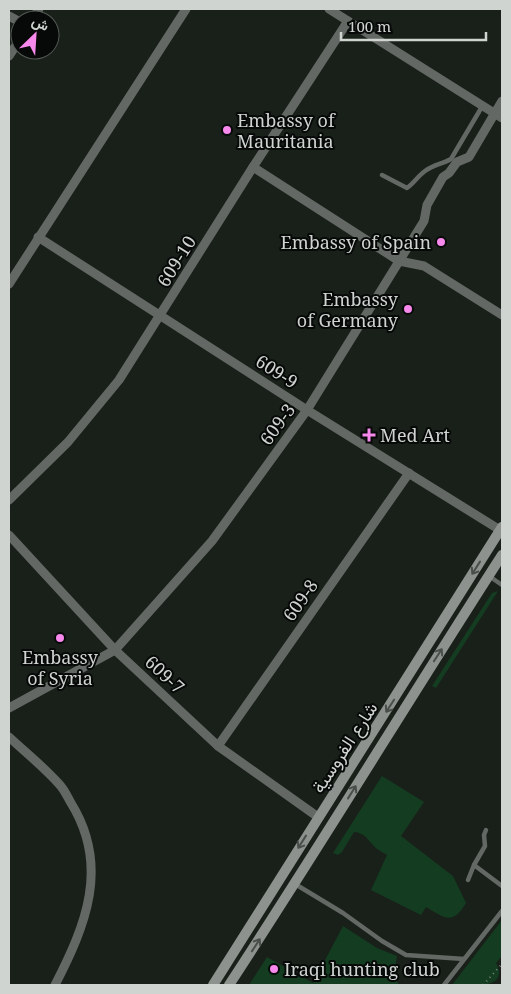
<svg xmlns="http://www.w3.org/2000/svg" width="511" height="994" font-family="'Noto Serif',Vazirmatn,serif">
  <style>
    .green { fill: #133c20 }
    .lines { fill: none; stroke-linecap: round; stroke-linejoin: round }
    .path { stroke: #7c827d; stroke-width: 2; stroke-dasharray: 1 4; stroke-linecap: butt }
    .lane { stroke: #646865; stroke-width: 4.5 }
    .street { stroke: #646865; stroke-width: 9 }
    .secondary { stroke: #8d928e; stroke-width: 10 }
    .oneway { stroke: #4a4e4a }
    .poi-dot { fill: #f788ec; stroke: #060907; stroke-width: 2 }
    .labels { text-anchor: middle; dominant-baseline: central; stroke-width: 4; stroke-linejoin: round; paint-order: stroke }
    .poi-label { font-size: 18px; fill: #cfd4d0; stroke: #060907; text-anchor: start }
    .street-label { font-size: 18px; fill: #cfd4d0; stroke: #060907 }
  </style>
  <rect width="100%" height="100%" fill="#19201a"/>
  <g class="green">
    <polygon points="498,591 436,688 432,686 492,593"/>
    <path d="M382 776 424 802 401 836 453 876 466 903C452 926 445 918 426 907L421 915 371 890 387 855C383 852 377 850 374 846 367 839 365 833 354 832L342 852 338 855 333 853Z"/>
    <path d="M502 920V956L496 963C511 991 467 985 452 985Z"/>
    <polygon points="343,926 377,948 397,956 394,975 399,985 249,985 267,957 313,983"/>
  </g>
  <g class="lines">
    <polyline class="path" points="483,985 502,964"/>
    <g class="lane">
      <path d="M382 175 407 188C414 183 418 176 425 171 433 165 442 164 451 159L483 105"/>
      <polyline points="489,576 502,585"/>
      <polyline points="486,830 484,835 485,846 474,865 502,886"/>
      <polyline points="468,880 474,865"/>
      <polyline points="295,884 343,913 382,941 406,955 464,959"/>
      <polyline points="444,985 502,911"/>
    </g>
    <g class="street">
      <polyline points="329,9 502,118"/>
      <polyline points="9,16 20,22"/>
      <polyline points="32,20 39,9"/>
      <polyline points="9,56 20,39"/>
      <polyline points="253,167 399,261 424,266 502,315"/>
      <polyline points="38,237 307,410 500,530"/>
      <polyline points="9,284 186,9"/>
      <polyline points="9,500 68,442 119,380 253,167 348,21"/>
      <polyline points="9,535 115,650 218,746 318,817"/>
      <polyline points="9,708 115,650 212,541 307,410 424,221 427,205 443,177 449,173 457,162 469,157 502,101"/>
      <path d="M9 737C25 752 44 767 59 784 64 789 67 796 71 803 110 866 86 925 55 985"/>
      <polyline points="218,746 409,473"/>
    </g>
    <g class="secondary">
      <polyline points="213,985 502,527"/>
      <path d="M229 985C322 843 410 698 502 555"/>
    </g>
  </g>
  <defs><path id="oneway-shaft" d="M-6 0H5M1.5-3L5.5 0L1.5 3" fill="none" stroke-width="1.6" stroke-linecap="round" stroke-linejoin="round" transform="scale(1.25)"/></defs>
  <g class="oneway">
    <use href="#oneway-shaft" transform="translate(476 568) rotate(122)"/>
    <use href="#oneway-shaft" transform="translate(438 655) rotate(-57)"/>
    <use href="#oneway-shaft" transform="translate(390 706) rotate(123)"/>
    <use href="#oneway-shaft" transform="translate(352 792) rotate(-58)"/>
    <use href="#oneway-shaft" transform="translate(302 842) rotate(122)"/>
    <use href="#oneway-shaft" transform="translate(256 945) rotate(-57)"/>
  </g>
  <g class="poi-dot">
    <circle cx="227" cy="130" r="5"/>
    <circle cx="441" cy="242" r="5"/>
    <circle cx="408" cy="309" r="5"/>
    <path d="M366.5 427.5h5v5h5v5h-5v5h-5v-5h-5v-5h5z"/>
    <circle cx="60" cy="638" r="5"/>
    <circle cx="274" cy="969" r="5"/>
  </g>
  <g class="labels">
    <g class="poi-label">
      <text x="237" y="120">Embassy of<tspan x="237" dy="21">Mauritania</tspan></text>
      <text x="431" y="242" text-anchor="end">Embassy of Spain</text>
      <text x="398" y="299" text-anchor="end">Embassy<tspan x="398" dy="21">of Germany</tspan></text>
      <text x="380" y="435">Med Art</text>
      <text x="60" y="657" text-anchor="middle">Embassy<tspan x="60" dy="21">of Syria</tspan></text>
      <text x="284" y="969">Iraqi hunting club</text>
    </g>
    <g class="street-label">
      <text transform="translate(176 261) rotate(-58)">609-10</text>
      <text transform="translate(277 371) rotate(33)">609-9</text>
      <text transform="translate(277 424) rotate(-54)">609-3</text>
      <text transform="translate(300 600) rotate(-55)">609-8</text>
      <text transform="translate(165 674) rotate(43)">609-7</text>
      <text transform="translate(344 747) rotate(-57)">شارع الفروسية</text>
    </g>
  </g>
  <rect width="511" height="994" fill="none" stroke="#cfd4d0" stroke-width="20"/>
  <g transform="translate(35 35) rotate(25)"><circle r="24" fill="#060907" stroke="#565a57"/>
  <path d="M0-4L9 19L0 12L-9 19Z" fill="#f788ec"/>
  <text y="-8" font-size="14" font-weight="bold" text-anchor="middle" fill="#cfd4d0">ش</text>
  </g>
  <path d="M341 32v8h145v-8" fill="none" stroke="#cfd4d0" stroke-width="2.5"/>
  <text x="348" y="32" font-size="15" fill="#cfd4d0" stroke="#060907" stroke-width="4" paint-order="stroke">100 m</text>
</svg>
